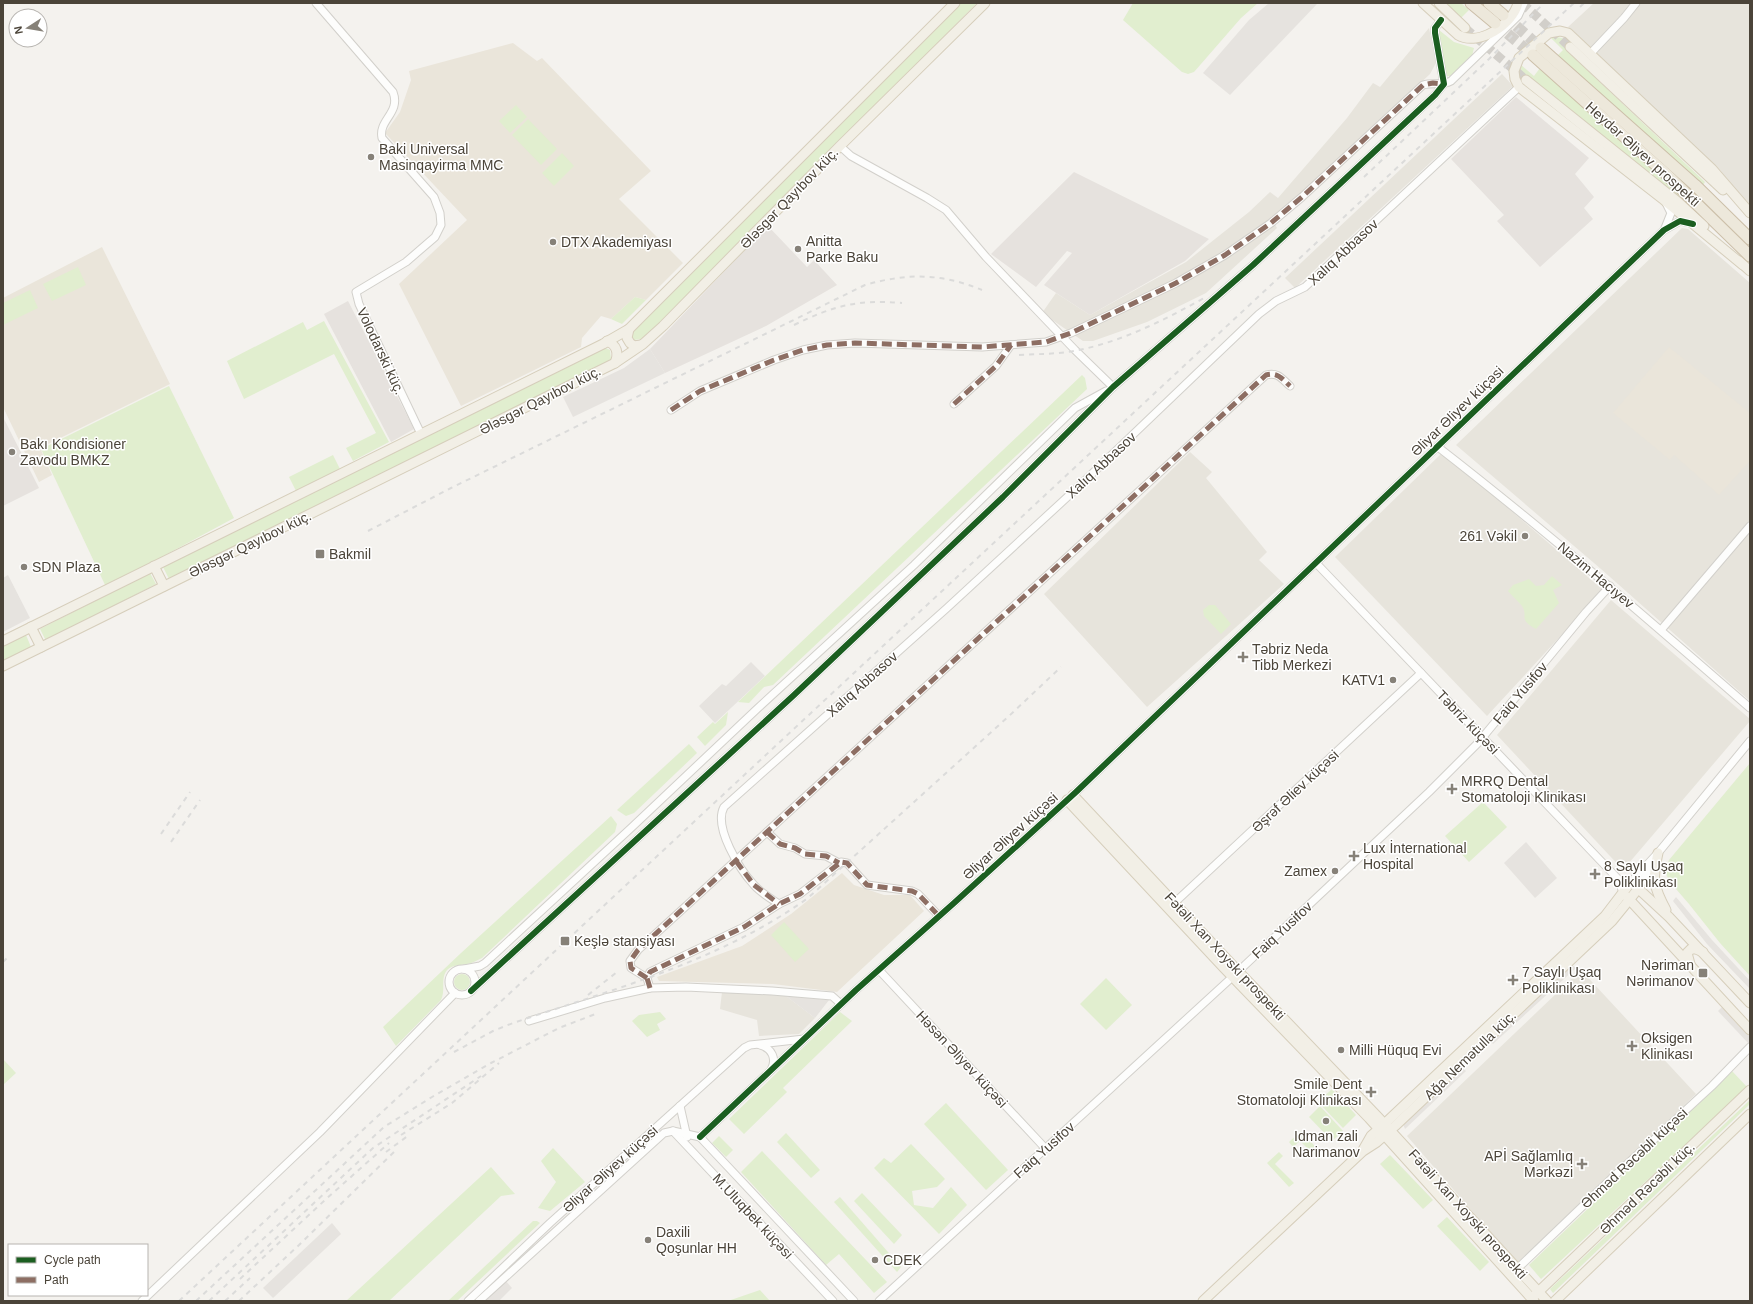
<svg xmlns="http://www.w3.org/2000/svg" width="1753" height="1304" font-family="Arial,sans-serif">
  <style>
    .residential { fill: #e7e4dc }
    .industrial { fill: #e6e2de }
    .education { fill: #eae5da }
    .green { fill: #e1eecf }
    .parking { fill: #e6e3df }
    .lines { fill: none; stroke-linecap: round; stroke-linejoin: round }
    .major-tunnel { stroke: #d2cfca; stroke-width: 9; stroke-dasharray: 9 4.5; stroke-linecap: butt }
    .highway-tunnel { stroke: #d2cfca; stroke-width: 11; stroke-dasharray: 11 5.5; stroke-linecap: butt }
    .minor-casing { stroke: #d2d0cb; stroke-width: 9 }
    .major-casing { stroke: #d6cebb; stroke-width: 11 }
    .highway-casing { stroke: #ccbfa9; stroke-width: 13 }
    .minor { stroke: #fdfdfc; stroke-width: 7 }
    .major { stroke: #f2efe6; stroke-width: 9 }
    .highway { stroke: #ede8db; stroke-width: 11 }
    .rail { stroke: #dbdbda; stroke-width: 2; stroke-dasharray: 5 5; stroke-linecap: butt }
    .quiet { stroke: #8d6e63; stroke-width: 5; stroke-dasharray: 10 5; stroke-linecap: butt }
    .cycleway-casing { stroke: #fff; stroke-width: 8 }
    .cycleway { stroke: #1b5e20; stroke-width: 6 }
    .poi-dot { fill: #868178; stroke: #fff; stroke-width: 1.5 }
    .labels { text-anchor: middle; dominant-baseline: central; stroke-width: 3; stroke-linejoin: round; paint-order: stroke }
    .poi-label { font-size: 14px; fill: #4b4439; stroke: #fff; text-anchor: start }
    .street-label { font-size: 14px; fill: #4b4439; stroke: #fff }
  </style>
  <rect width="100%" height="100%" fill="#f4f2ee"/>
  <g class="residential">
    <polygon points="1594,3 1750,3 1750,207 1720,170 1642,101 1568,27"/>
    <polygon points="1429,28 1436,63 1430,74 1293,203 1271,217 1277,228 1206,293 1147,322 1093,341 1083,341 1042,313 1056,293 1090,315 1186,262 1249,212 1270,192 1278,198 1347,118 1373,83 1380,87"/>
    <polygon points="1502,74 1513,86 1295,288 1285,278"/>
    <polygon points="1682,228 1688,229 1750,283 1750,701 1601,569 1456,445"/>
    <polygon points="1190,452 1212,472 1206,478 1267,552 1259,560 1284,584 1147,707 1044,594"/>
    <polygon points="1443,452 1603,590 1487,716 1335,557"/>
    <polygon points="1611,600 1750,719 1750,721 1623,870 1497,735"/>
    <polygon points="1581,970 1696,1094 1517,1263 1407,1136"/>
    <polygon points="722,992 786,996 815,1018 799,1034 759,1036 757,1020 720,1009"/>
  </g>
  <g class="industrial">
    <polygon points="1516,97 1589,158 1575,174 1594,197 1584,208 1593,219 1540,267 1497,221 1504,215 1451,159"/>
    <polygon points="1074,172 1209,239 1185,261 1090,315 1044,285 1072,253 1067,251 1036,287 991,254"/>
    <polygon points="768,226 807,267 814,260 837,285 766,326 665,373 650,349"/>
    <polygon points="348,301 414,429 391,442 324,314"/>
    <polygon points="3,417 39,488 3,506"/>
  </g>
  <g class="education">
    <polygon points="513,43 537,61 542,58 651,171 619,199 683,263 646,300 635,297 611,319 601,316 582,338 581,347 461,406 399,284 467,220 385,133 400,112 411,80 409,71"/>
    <polygon points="102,247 170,384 40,448 52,475 39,482 3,407 3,298"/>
    <polygon points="1669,347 1750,413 1750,461 1719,495 1674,455 1670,460 1613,413"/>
    <polygon points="842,873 854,885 884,895 910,895 924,911 837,992 773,984 659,981 657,977 742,946 791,914"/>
  </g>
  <g class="green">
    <polygon points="961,3 977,3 656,329 643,339 633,340 631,335 633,331"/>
    <polygon points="1133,3 1258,3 1241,18 1194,72 1188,74 1182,72 1123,20"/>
    <polygon points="1445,3 1461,3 1469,10 1461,18"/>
    <polygon points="1439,30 1454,42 1474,48 1472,56 1451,76 1447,76 1446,73 1438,35"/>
    <polygon points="1557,37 1562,38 1572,43 1566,50 1705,182 1703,185 1558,55 1563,50 1551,38"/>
    <path d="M1520 64 1534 76 1540 68 1688 202 1687 203 1527 77 1521 83C1518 77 1517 70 1520 64Z"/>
    <polygon points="516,105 527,117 510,133 499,121"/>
    <polygon points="528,119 557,149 541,165 512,135"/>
    <polygon points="562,153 574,166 554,186 542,173"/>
    <polygon points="78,267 86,285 52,301 43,284"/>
    <polygon points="30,290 38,308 3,325 3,303"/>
    <polygon points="635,297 646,300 622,324 611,319"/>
    <polygon points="324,321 389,442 353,461 346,448 376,433 334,354 244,399 227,361 303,322 307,330"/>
    <polygon points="606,348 610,350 611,359 606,362 169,579 163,567"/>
    <polygon points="1082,375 1085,378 1087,389 773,685 764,687 749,703 738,702"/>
    <polygon points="169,386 234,518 106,587 41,449"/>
    <polygon points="333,455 340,469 296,491 289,477"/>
    <polygon points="150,573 156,584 46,641 40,629"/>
    <path d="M1552 576 1562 585 1553 590 1559 603 1536 629C1517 619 1529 617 1522 606 1518 601 1512 596 1508 591L1513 585 1529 579 1536 586 1544 585Z"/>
    <polygon points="1209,605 1215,605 1231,624 1221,634 1204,616 1203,610"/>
    <polygon points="26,635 31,647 3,661 3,646"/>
    <polygon points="728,712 726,725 705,746 697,737 713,722 715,724"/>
    <polygon points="689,744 697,753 634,813 626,816 617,810"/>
    <polygon points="1750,763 1750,976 1720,943 1689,904 1670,882 1665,872 1669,860"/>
    <polygon points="1483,802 1507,827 1469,862 1445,836"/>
    <path d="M611 816 617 824 615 832 482 958C477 960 473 963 467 964 458 966 448 964 444 976 442 984 445 991 441 1000L396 1046 383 1027 461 953Z"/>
    <polygon points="784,922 809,949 795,962 771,935"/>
    <circle cx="462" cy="982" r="8"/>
    <polygon points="1106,978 1132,1005 1106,1030 1080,1004"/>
    <polygon points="660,1012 666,1019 657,1024 660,1030 647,1037 632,1021 639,1015"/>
    <polygon points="840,1012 852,1021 783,1088 787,1092 744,1134 729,1119"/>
    <polygon points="3,1059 16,1073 3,1085"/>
    <polygon points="1732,1071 1747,1087 1541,1279 1529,1265"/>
    <polygon points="1332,1089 1356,1115 1343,1128 1318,1102"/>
    <polygon points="1750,1100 1750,1104 1553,1293 1550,1289"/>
    <polygon points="946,1103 1008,1170 986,1190 924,1124"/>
    <polygon points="1320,1106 1343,1131 1332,1141 1309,1117"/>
    <polygon points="1301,1131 1323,1155 1319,1160 1300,1141 1293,1147 1289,1142"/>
    <polygon points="786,1133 820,1170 811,1178 777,1142"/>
    <polygon points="719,1136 733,1150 726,1157 712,1143"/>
    <polygon points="911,1144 945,1179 937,1187 912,1191 914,1205 933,1208 951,1187 967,1205 939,1234 874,1168 884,1158 891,1163"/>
    <polygon points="553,1148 585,1182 550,1211 538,1208 556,1182 541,1161"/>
    <polygon points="762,1151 887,1282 874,1293 839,1254 826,1265 741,1172"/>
    <polygon points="1279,1152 1283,1156 1275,1164 1294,1183 1289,1187 1267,1163"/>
    <polygon points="1390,1155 1433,1200 1423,1209 1380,1164"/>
    <polygon points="491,1167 515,1194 501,1196 389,1301 346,1301"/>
    <polygon points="862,1193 902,1235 894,1244 854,1201"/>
    <polygon points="840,1197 901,1267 897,1272 834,1202"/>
    <polygon points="1447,1217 1489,1262 1480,1271 1437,1226"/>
    <polygon points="533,1221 537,1221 540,1223 457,1301 448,1301"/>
    <polygon points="760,1290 770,1301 728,1301"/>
  </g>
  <g class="parking">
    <polygon points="1269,3 1318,3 1230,95 1203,73 1249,20"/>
    <polygon points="650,349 665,373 573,417 563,397 624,368"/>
    <polygon points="8,575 30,618 3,632 3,578"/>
    <polygon points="751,662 765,676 715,723 699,706 722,684 726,686"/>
    <polygon points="1526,842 1557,878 1535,898 1504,863"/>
    <polygon points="1676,897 1712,940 1750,981 1750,989 1707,944 1673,901"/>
    <polygon points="1571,964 1576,968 1493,1044 1489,1040"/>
    <polygon points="786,996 829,1000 815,1018"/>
    <polygon points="1722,1007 1750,1037 1749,1044 1718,1011"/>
    <polygon points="1462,1068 1466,1071 1405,1129 1403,1124"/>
    <polygon points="332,1223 341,1234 273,1298 263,1288"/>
    <polygon points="505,1280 512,1288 499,1301 483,1301"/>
  </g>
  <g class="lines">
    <g class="major-tunnel">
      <polyline points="1522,3 1570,47"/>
      <polyline points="1465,28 1526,80"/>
    </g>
    <g class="highway-tunnel">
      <polyline points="1504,15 1541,48"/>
      <polyline points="1495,23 1533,55"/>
    </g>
    <defs>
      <g id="minor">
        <path d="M316 3 393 92C401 113 378 120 382 138L434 197 440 213 441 225 435 237 406 262 356 292 359 304 421 434"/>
        <polyline points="1590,54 1624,18 1636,3"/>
        <polyline points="840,146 851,156 927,198 946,210 986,257 1075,350 1113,387"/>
        <polyline points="1665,228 1671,213 1666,203"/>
        <polyline points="954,404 996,366 1011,345"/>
        <path d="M671 410 700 391 774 360 803 350 827 345 855 343 982 347 1046 342 1071 333 1176 283 1225 255 1271 223 1302 197 1423 85C1433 82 1442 86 1451 81L1518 16 1524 3"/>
        <path d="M1438 447C1545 530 1648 619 1750 708"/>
        <polyline points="1316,563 1619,880 1623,893"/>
        <polyline points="1661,630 1750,526"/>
        <polyline points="767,832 780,844 795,848 805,854 826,856 839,863"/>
        <polyline points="1619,880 1631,882 1658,853 1750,741"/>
        <polyline points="1638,889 1654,860"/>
        <path d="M779 904C770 898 761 893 754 885 740 870 713 827 724 807L947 608 1076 489 1259 314 1276 301 1305 287 1519 87"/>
        <polyline points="1171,906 1421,673"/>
        <polyline points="464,969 480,966 485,963 631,828 758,708 914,565 1075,408 1106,391"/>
        <circle cx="462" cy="982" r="13"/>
        <polyline points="879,970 1045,1148"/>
        <path d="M647 978 631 968 630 961 638 950 1266 375C1278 372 1281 378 1290 386"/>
        <polyline points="650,988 647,978 650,972 744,927 779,904 800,894 841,862 847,863 867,885 912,891 918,894 939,916"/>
        <polyline points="471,991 794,695 1003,497 1113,387 1253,265 1435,95 1444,84 1435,33 1435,28 1441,20"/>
        <polyline points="529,1021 605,998 650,988 686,987 772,991 832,996 841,1004"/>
        <path d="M760 1045C772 1048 777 1059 771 1070"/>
        <polyline points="680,1106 687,1137"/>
        <polyline points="673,1131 833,1301"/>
        <polyline points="700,1137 856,990 954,903 1076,792 1664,230 1680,221 1691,223"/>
        <polyline points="700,1137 854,1301"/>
        <polyline points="1517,1269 1612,1178 1712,1086 1750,1047"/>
        <polyline points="142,1301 320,1132 455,993"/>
        <polyline points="468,1301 550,1223 744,1048 750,1045 804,1039"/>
        <polyline points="479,1301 664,1133 673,1131 700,1137"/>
        <polyline points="879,1301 1228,981 1429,792 1478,743 1586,612 1610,586"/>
      </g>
      <g id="major">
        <path d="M1423 3 1458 35C1479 47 1513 24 1518 3"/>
        <polyline points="1439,3 1465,28"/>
        <polyline points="1570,47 1723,190"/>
        <polyline points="1526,80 1678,202 1704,226"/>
        <polyline points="1739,261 1750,271"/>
        <polyline points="1743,265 1664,200 1519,87 1515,79 1514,71 1519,58 1549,33 1560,31 1568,33 1712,169 1750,213"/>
        <polyline points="629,329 627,338 630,343 634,346 641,345"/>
        <path d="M607 341C617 345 619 353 615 363"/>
        <polyline points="154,566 164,586"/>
        <polyline points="31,627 41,647"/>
        <polyline points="3,641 603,344 629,329 955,3"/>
        <polyline points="3,666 615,363 643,344 663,326 840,146 985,3"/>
        <polyline points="1073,795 1238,971 1378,1117 1547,1301"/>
        <polyline points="1067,800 1224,968 1369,1118 1534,1301"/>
        <path d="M1658 853C1652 879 1653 886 1666 910"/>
        <polyline points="1627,897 1750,1030"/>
        <polyline points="1690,964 1687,953 1691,949 1696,949 1703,952"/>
        <polyline points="1363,1150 1371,1136 1379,1129 1605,916 1631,882 1669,917 1750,1003"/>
        <polyline points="1534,1296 1750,1090"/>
        <polyline points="1203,1301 1363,1151 1377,1142 1395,1126 1612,921 1638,889"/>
        <polyline points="1555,1301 1750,1114"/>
      </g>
      <g id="highway">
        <polyline points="1471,3 1495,23"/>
        <polyline points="1489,3 1503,15"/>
        <polyline points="1541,48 1695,185 1750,239"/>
        <polyline points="1533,55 1665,173 1750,256"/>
      </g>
    </defs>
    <use href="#minor" class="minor-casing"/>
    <use href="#major" class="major-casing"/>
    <use href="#highway" class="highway-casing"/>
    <use href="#minor" class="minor"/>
    <use href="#major" class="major"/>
    <use href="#highway" class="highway"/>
    <g class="rail">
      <polyline points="1580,7 1584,3"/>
      <polyline points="1364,177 1489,59 1544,3"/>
      <path d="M794 325C833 306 858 299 902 303"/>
      <path d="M1019 355C1038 354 1056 354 1074 351 1122 342 1164 320 1206 297"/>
      <path d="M368 531 451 488 865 285C907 273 941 273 982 290"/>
      <polyline points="161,834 190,792"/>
      <polyline points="171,842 200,800"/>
      <polyline points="3,962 7,958"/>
      <polyline points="588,995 617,972"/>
      <path d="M454 1052 493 1031 513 1023C614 989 720 961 808 898L1009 716 1061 667"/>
      <polyline points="401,1135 452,1103 499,1063"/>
      <polyline points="386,1152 409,1135"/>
      <polyline points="240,1279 325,1200 389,1143"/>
      <polyline points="179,1301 1574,3"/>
      <polyline points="196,1301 384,1127 432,1097 491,1063 559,1028 598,1013"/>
      <polyline points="209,1301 373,1148 481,1076"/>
      <polyline points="225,1301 250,1278"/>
      <polyline points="239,1301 299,1245 396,1150"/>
    </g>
    <g class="quiet">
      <polyline points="954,404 996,366 1011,345"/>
      <polyline points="671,410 700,391 774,360 803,350 827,345 855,343 982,347 1046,342 1071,333 1176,283 1225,255 1271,223 1302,197 1423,85 1433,83 1444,84"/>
      <polyline points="767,832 780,844 795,848 805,854 826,856 839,863"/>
      <polyline points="736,861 754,885 779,904"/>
      <path d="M647 978 631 968 630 961 638 950 1266 375C1278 372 1281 378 1290 386"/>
      <polyline points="650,988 647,978 650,972 744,927 779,904 800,894 841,862 847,863 867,885 912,891 918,894 939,916"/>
    </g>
    <defs>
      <g id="cycleway">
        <polyline points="471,991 794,695 1003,497 1113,387 1253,265 1435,95 1444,84 1435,33 1435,28 1441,20"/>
        <polyline points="700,1137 856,990 954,903 1076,792 1664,230 1680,221 1693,224"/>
      </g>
    </defs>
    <use href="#cycleway" class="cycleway-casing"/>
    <use href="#cycleway" class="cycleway"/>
  </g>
  <g class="poi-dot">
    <circle cx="371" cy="157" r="4"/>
    <circle cx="553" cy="242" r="4"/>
    <circle cx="798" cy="249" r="4"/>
    <circle cx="12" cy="452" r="4"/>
    <circle cx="1525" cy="536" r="4"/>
    <rect x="315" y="549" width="10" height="10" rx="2"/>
    <circle cx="24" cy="567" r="4"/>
    <path d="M1241 651h4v4h4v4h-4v4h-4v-4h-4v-4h4z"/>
    <circle cx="1393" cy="680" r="4"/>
    <path d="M1450 783h4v4h4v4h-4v4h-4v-4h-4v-4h4z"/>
    <path d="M1352 850h4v4h4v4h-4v4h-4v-4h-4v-4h4z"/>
    <circle cx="1335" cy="871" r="4"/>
    <path d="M1593 868h4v4h4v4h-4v4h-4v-4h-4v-4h4z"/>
    <rect x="560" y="936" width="10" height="10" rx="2"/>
    <rect x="1698" y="968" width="10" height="10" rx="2"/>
    <path d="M1511 974h4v4h4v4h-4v4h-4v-4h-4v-4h4z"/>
    <path d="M1630 1040h4v4h4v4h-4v4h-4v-4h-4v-4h4z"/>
    <circle cx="1341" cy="1050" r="4"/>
    <path d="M1369 1086h4v4h4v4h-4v4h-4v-4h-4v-4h4z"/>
    <circle cx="1326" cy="1121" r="4"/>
    <path d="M1580 1158h4v4h4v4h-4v4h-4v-4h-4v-4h4z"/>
    <circle cx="648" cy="1240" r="4"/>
    <circle cx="875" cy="1260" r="4"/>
  </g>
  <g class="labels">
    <g class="poi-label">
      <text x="379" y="149">Baki Universal<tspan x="379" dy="16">Masinqayirma MMC</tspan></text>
      <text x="806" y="241">Anitta<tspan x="806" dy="16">Parke Baku</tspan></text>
      <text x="561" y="242">DTX Akademiyası</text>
      <text x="20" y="444">Bakı Kondisioner<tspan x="20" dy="16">Zavodu BMKZ</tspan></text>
      <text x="1517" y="536" text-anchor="end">261 Vəkil</text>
      <text x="329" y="554">Bakmil</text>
      <text x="32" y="567">SDN Plaza</text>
      <text x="1252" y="649">Təbriz Neda<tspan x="1252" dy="16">Tibb Merkezi</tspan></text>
      <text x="1385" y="680" text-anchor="end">KATV1</text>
      <text x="1461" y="781">MRRQ Dental<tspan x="1461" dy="16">Stomatoloji Klinikası</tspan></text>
      <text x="1363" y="848">Lux İnternational<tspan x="1363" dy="16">Hospital</tspan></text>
      <text x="1604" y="866">8 Saylı Uşaq<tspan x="1604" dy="16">Poliklinikası</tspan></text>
      <text x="1327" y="871" text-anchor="end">Zamex</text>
      <text x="574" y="941">Keşlə stansiyası</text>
      <text x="1694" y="965" text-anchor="end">Nəriman<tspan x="1694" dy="16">Nərimanov</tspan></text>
      <text x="1522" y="972">7 Saylı Uşaq<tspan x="1522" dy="16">Poliklinikası</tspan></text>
      <text x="1641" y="1038">Oksigen<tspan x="1641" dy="16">Klinikası</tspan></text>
      <text x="1349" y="1050">Milli Hüquq Evi</text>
      <text x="1362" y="1084" text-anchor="end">Smile Dent<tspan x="1362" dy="16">Stomatoloji Klinikası</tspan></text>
      <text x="1326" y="1136" text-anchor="middle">Idman zali<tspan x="1326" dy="16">Narimanov</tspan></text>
      <text x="1573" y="1156" text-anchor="end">APİ Sağlamlıq<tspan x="1573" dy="16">Mərkəzi</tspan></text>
      <text x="656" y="1232">Daxili<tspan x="656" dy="16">Qoşunlar HH</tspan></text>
      <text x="883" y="1260">CDEK</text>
    </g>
    <g class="street-label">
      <text transform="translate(1643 154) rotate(42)">Heydər Əliyev prospekti</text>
      <text transform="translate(789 198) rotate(-46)">Ələsgər Qayıbov küç.</text>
      <text transform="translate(1343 252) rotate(-43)">Xalıq Abbasov</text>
      <text transform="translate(381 351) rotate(65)">Volodarski küç.</text>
      <text transform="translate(540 400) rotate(-27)">Ələsgər Qayıbov küç.</text>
      <text transform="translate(1457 411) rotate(-44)">Əliyar Əliyev küçəsi</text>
      <text transform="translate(1101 465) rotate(-43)">Xalıq Abbasov</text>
      <text transform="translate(250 544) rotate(-26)">Ələsgər Qayıbov küç.</text>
      <text transform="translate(1596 575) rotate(40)">Nazim Hacıyev</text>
      <text transform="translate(862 684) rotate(-42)">Xalıq Abbasov</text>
      <text transform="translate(1520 693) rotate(-50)">Faiq Yusifov</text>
      <text transform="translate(1468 722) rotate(46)">Təbriz küçəsi</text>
      <text transform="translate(1295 791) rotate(-43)">Əşrəf Əliev küçəsi</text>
      <text transform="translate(1010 836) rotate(-42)">Əliyar Əliyev küçəsi</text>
      <text transform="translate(1282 930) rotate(-43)">Faiq Yusifov</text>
      <text transform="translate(1225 956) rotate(47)">Fətəli Xan Xoyski prospekti</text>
      <text transform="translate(1470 1055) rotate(-44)">Ağa Nemətulla küç.</text>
      <text transform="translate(962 1059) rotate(47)">Həsən Əliyev küçəsi</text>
      <text transform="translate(1044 1150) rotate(-42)">Faiq Yusifov</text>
      <text transform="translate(1634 1158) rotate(-43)">Əhməd Rəcəbli küçəsi</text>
      <text transform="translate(610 1169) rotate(-42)">Əliyar Əliyev küçəsi</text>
      <text transform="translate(1647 1188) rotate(-44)">Əhməd Rəcəbli küç.</text>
      <text transform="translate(1468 1214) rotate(48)">Fətəli Xan Xoyski prospekti</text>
      <text transform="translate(753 1216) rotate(47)">M.Uluqbek küçəsi</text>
    </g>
  </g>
  <rect width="1753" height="1304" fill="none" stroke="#4b4439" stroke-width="8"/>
  <rect x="8" y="1244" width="140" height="52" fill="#ffffff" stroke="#b7b4b0"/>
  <rect x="16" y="1257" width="20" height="6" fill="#1b5e20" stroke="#b7b4b0"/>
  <text x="44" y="1264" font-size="12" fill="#4b4439">Cycle path</text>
  <rect x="16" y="1277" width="20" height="6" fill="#8d6e63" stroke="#b7b4b0"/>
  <text x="44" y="1284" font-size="12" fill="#4b4439">Path</text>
  <g transform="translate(28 28) rotate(258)"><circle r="19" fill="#ffffff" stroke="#b7b4b0"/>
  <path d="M0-3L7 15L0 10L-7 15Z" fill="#868178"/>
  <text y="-6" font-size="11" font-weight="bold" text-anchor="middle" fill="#4b4439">N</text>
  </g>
</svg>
